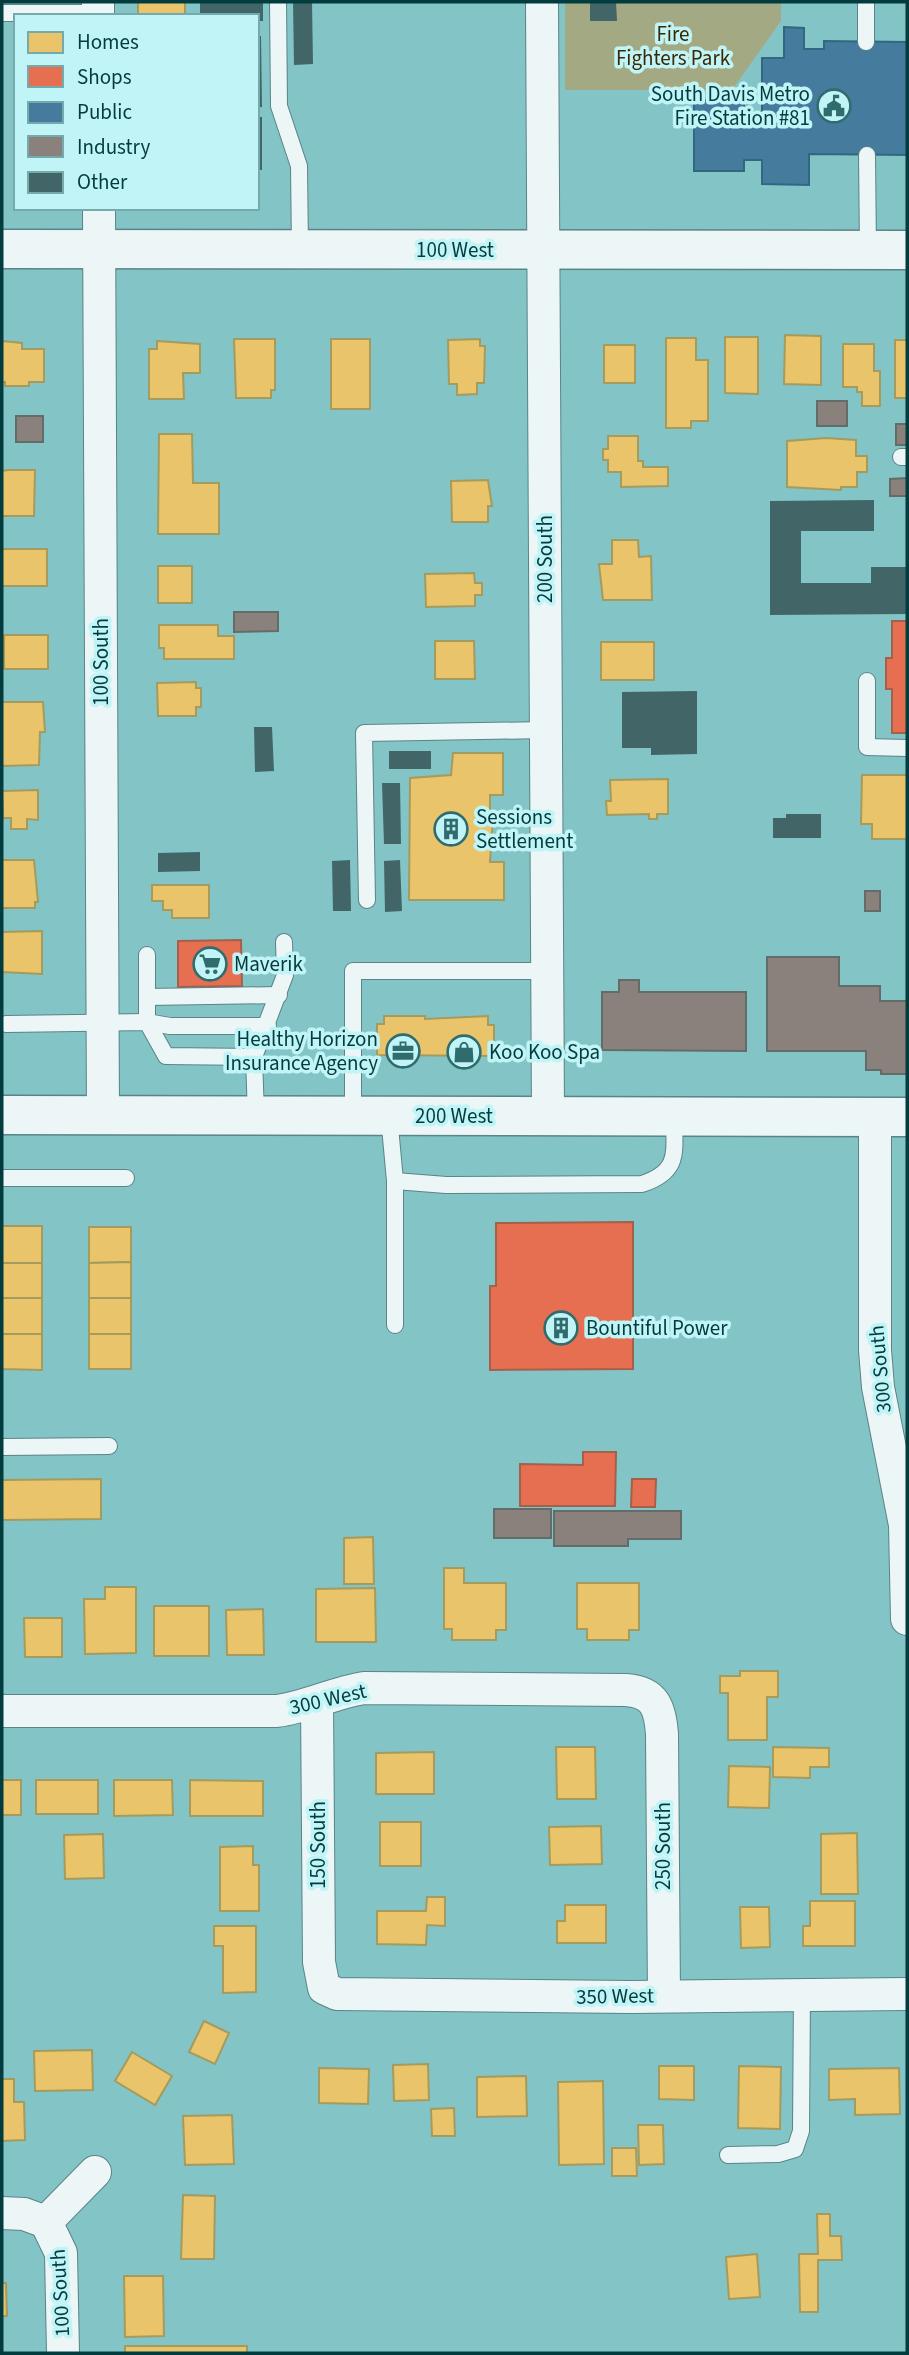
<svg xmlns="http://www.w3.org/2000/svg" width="909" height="2355" font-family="'Source Sans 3',sans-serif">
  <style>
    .green { fill: #a2a983 }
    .homes { fill: #e9c46a; stroke: #a49b5d; stroke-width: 2 }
    .shops { fill: #e76f51; stroke: #a3604b; stroke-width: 2 }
    .public { fill: #457b9d; stroke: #316880; stroke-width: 2 }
    .industry { fill: #8a817c; stroke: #626c69; stroke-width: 2 }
    .building { fill: #426668 }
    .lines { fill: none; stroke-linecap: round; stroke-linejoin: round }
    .service-casing { stroke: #5a8486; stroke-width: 18 }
    .minor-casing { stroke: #5a8486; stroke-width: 34 }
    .tertiary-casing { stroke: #5a8486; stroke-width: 41 }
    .secondary-casing { stroke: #5a8486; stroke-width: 41 }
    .service { stroke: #ecf6f7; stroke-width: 16 }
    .minor { stroke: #ecf6f7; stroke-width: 32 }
    .tertiary { stroke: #ecf6f7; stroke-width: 38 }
    .secondary { stroke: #ecf6f7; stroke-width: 38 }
    .labels { text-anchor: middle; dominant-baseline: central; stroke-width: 7; stroke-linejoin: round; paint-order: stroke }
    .park-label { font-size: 21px; fill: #3a2805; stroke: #c0f4f6 }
    .poi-label { font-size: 21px; fill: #033c3e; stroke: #c0f4f6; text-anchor: start }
    .street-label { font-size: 21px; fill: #033c3e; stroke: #c0f4f6 }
  </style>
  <rect width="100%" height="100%" fill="#83c4c7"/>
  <polygon class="green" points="565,2 781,2 781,21 732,90 565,90"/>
  <g class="homes">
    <rect x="138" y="2" width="47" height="14"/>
    <polygon points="785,335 821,336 821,385 784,384"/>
    <polygon points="725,337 758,337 758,394 725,393"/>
    <polygon points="666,338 696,338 696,360 708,360 708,421 691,421 691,428 666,428"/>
    <polygon points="234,339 275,339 275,390 271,390 271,398 236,398"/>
    <rect x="331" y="339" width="39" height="70"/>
    <polygon points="480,339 480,346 485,346 484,383 477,383 477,394 457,395 457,384 449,384 448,340"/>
    <rect x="895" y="340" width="12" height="58"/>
    <polygon points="2,341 22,343 22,349 44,349 44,382 29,382 29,386 5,386 5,382 2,382"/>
    <polygon points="157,341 200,344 200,373 183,373 184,399 149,399 149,349 157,349"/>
    <polygon points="843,344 874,344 874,371 880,371 880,406 862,406 862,392 857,392 857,387 843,387"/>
    <rect x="604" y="345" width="31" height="38"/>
    <polygon points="159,434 192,434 193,483 219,483 219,534 158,534"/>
    <polygon points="608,436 638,436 638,461 643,461 643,467 668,467 668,486 621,487 621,472 608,472 608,460 603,460 603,449 608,449"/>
    <polygon points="826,438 856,440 856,456 867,456 867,472 857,472 857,487 841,487 841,490 787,487 787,441"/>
    <polygon points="8,470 35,470 34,516 2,516 2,471"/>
    <polygon points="488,480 492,506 488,506 488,522 452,522 451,481"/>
    <polygon points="612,540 638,540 639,557 651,556 652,600 603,600 599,564 612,564"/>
    <rect x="2" y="549" width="45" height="37"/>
    <rect x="158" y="566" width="34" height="37"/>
    <polygon points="474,573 475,583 482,583 482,595 475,595 475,606 426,607 425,574"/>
    <polygon points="159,625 218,625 218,636 234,636 234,659 164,659 164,648 159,648"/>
    <rect x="4" y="635" width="44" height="34"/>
    <polygon points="435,641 474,641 475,679 435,679"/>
    <rect x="601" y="642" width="53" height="38"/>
    <polygon points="196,682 196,688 201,688 201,707 196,707 196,716 158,716 157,683"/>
    <polygon points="2,702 43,702 45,732 40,732 39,765 2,766"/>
    <polygon points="453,753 503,753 503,795 490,795 490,818 493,818 490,862 504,862 504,900 409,900 410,778 451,775"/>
    <polygon points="862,775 907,775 907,839 872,839 872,824 861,824"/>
    <polygon points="668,779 668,814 657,814 657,819 649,819 649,814 607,815 606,801 611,801 610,780"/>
    <polygon points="38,790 38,820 27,819 27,829 11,829 11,818 3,818 2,791"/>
    <polygon points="2,860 34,860 38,902 35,902 35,908 2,908"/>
    <polygon points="152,885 209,885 209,918 172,918 172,910 163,910 163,901 152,901"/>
    <polygon points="42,931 42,974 2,972 2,932"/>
    <polygon points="384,1016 425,1016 425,1019 488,1016 488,1025 494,1025 494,1056 377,1055 377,1024 384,1024"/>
    <rect x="2" y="1226" width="40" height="37"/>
    <polygon points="89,1227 131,1227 131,1262 89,1263"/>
    <polygon points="131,1262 131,1298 89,1298 89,1263"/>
    <rect x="2" y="1263" width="40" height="35"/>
    <rect x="2" y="1298" width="40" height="36"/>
    <rect x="89" y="1298" width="42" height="36"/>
    <polygon points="2,1334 42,1334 42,1370 2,1369"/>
    <rect x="89" y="1334" width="42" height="35"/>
    <polygon points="101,1479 101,1519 2,1520 2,1480"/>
    <polygon points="373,1537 374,1584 344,1584 344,1538"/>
    <polygon points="444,1568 464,1568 464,1583 506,1583 506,1630 496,1630 496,1640 452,1640 452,1629 444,1629"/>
    <polygon points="577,1583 639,1583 639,1630 629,1630 629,1640 587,1640 587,1629 577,1629"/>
    <polygon points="105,1587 136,1587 136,1653 85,1654 84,1599 105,1599"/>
    <polygon points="375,1588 376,1642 316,1642 316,1589"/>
    <rect x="154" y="1606" width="55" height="50"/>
    <polygon points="263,1609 264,1655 227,1655 226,1610"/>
    <polygon points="24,1618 62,1618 62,1657 25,1657"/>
    <polygon points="740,1671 778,1671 778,1697 767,1697 767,1740 728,1740 728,1693 720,1693 720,1676 740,1676"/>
    <polygon points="556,1747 595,1747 596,1799 557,1799"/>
    <polygon points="773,1747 829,1748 829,1767 810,1767 810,1778 773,1777"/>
    <polygon points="434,1752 434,1794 376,1794 376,1753"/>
    <polygon points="729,1766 770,1767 769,1808 728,1807"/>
    <rect x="2" y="1780" width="19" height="35"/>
    <rect x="36" y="1780" width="62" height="34"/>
    <polygon points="114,1780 172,1780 173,1815 114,1816"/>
    <polygon points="190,1780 263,1781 263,1816 190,1816"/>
    <rect x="380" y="1822" width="41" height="44"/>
    <polygon points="601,1826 602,1864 550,1865 549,1827"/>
    <polygon points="857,1833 858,1894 821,1894 821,1834"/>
    <polygon points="103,1834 104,1878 65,1879 64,1835"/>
    <polygon points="253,1846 253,1865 259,1865 259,1911 220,1911 220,1847"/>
    <polygon points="427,1897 445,1897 445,1926 427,1925 426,1945 377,1944 377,1911 426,1911"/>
    <polygon points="810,1901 855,1901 855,1946 803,1946 803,1926 810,1926"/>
    <polygon points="565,1905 606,1905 606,1943 557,1943 557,1921 565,1921"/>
    <polygon points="740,1907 769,1907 770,1947 741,1948"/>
    <polygon points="214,1926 256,1926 256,1992 223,1993 223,1946 214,1946"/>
    <polygon points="204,2021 229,2033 215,2064 189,2052"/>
    <polygon points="92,2050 93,2090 35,2091 34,2051"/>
    <polygon points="132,2052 172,2076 155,2105 115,2081"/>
    <polygon points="428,2064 429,2100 394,2101 393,2065"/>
    <polygon points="659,2066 694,2066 694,2100 659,2099"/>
    <polygon points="739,2066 781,2067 780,2129 738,2128"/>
    <polygon points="319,2068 369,2069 368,2104 319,2103"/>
    <polygon points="899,2068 900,2114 855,2115 855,2099 829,2100 829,2069"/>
    <polygon points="526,2076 527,2116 477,2117 477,2077"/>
    <polygon points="2,2079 14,2079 14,2102 24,2102 25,2140 2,2141"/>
    <polygon points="603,2081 604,2164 559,2165 558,2082"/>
    <polygon points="454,2108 455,2136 432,2136 431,2109"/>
    <polygon points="232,2115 234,2164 185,2165 183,2116"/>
    <polygon points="638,2125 663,2125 664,2164 639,2165"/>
    <polygon points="612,2148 636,2148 637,2176 612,2176"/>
    <polygon points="183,2195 215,2196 214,2259 181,2259"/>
    <polygon points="817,2214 830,2214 830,2236 841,2236 842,2260 818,2260 818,2312 800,2312 799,2254 818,2254"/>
    <polygon points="757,2254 760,2297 729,2299 726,2257"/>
    <polygon points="124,2276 163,2276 164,2336 125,2337"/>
    <polygon points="2,2283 6,2283 7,2316 2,2316"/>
    <rect x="125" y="2346" width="122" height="7"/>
  </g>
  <g class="shops">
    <polygon points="892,621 907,621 907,733 892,733 892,689 886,689 886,658 892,658"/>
    <polygon points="241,940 242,986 178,987 178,941"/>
    <polygon points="633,1222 633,1369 490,1370 490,1286 496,1286 496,1223"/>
    <polygon points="583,1452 616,1452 615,1506 520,1506 520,1464 583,1465"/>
    <polygon points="632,1479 656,1479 655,1507 631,1507"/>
  </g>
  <polygon class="public" points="784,27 804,28 804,49 824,49 824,41 907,42 907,155 809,154 809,185 762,184 762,160 744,160 744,171 694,171 694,100 744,100 744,112 762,112 762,58 784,58"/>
  <g class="industry">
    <rect x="817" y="401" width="30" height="25"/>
    <rect x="16" y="416" width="27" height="26"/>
    <rect x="896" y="424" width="11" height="21"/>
    <polygon points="907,478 907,496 890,496 890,479"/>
    <polygon points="234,612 278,612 278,631 234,632"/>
    <rect x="865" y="891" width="15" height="20"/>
    <polygon points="767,957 839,957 839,986 880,986 880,1001 907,1001 907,1074 881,1074 881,1070 866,1070 866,1051 767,1051"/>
    <polygon points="619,980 639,980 639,992 746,992 746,1051 602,1050 602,992 619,992"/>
    <rect x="494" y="1509" width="57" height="29"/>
    <polygon points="554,1511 681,1511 681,1539 628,1539 628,1546 554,1546"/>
  </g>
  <g class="building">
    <polygon points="200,2 263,3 263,21 257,21 257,16 200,16"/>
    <polygon points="293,2 312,2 313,64 294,65"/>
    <polygon points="590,2 616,2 617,21 590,21"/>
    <polygon points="257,36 261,36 262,107 257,107"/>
    <rect x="257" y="117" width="5" height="53"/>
    <polygon points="874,500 874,531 801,531 801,583 871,583 871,567 907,567 907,614 770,615 770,501"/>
    <polygon points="697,691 697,754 651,755 651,748 622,748 622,692"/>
    <polygon points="254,727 272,727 274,771 255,772"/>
    <rect x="389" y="751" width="42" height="18"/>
    <polygon points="382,783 400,783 401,844 384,844"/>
    <polygon points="786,814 821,814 821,838 773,838 773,818 786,818"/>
    <polygon points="200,852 200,871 158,872 158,853"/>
    <polygon points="350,860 351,911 333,911 332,861"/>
    <polygon points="400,860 402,911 385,912 384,861"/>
  </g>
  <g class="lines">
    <defs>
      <g id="service">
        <polyline points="278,2 279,106 299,166 300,249"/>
        <polyline points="866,2 866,42"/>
        <polyline points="2,13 98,13"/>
        <polyline points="867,155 868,250"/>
        <polyline points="901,457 907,457"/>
        <polyline points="867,681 867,747 907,748"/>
        <polyline points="367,900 364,733 546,730"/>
        <polyline points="147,955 147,1022 170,1026 268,1026"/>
        <polyline points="147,997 279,995"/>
        <polyline points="6,1024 147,1022 166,1056 254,1057 256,1116"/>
        <polyline points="254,1057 285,975 284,942"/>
        <polyline points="353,1116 353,971 547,971"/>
        <polyline points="389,1116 395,1181 395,1325"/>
        <polyline points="2,1178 126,1178"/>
        <path d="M395 1181 446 1185 642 1184C681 1171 674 1152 674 1116"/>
        <polyline points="2,1447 109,1446"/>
        <polyline points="728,2155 778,2154 795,2149 801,2131 802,1994"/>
      </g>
      <g id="minor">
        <polyline points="98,2 98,16"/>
        <polyline points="542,2 548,1116"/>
        <polyline points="99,208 103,1116"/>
        <polyline points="875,1117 875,1350 878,1387 905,1525 907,1619"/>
        <polyline points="317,1702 319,1962 324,1988 337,1994 631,1997 907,1994"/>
        <path d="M2 1711H277C307 1707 333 1693 364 1688L626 1690C655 1692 660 1708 662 1734L664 1996"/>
        <polyline points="2,2213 24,2214 46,2222"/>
        <polyline points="63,2353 61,2253 46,2222 95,2172"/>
      </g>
      <polyline id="tertiary" points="2,249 907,250"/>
      <polyline id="secondary" points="2,1115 907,1117"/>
    </defs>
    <use href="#service" class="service-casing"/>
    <use href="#minor" class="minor-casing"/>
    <use href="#tertiary" class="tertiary-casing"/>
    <use href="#secondary" class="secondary-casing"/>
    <use href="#service" class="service"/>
    <use href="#minor" class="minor"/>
    <use href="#tertiary" class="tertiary"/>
    <use href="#secondary" class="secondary"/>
  </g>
  <defs>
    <symbol id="civic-ring" viewBox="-11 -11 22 22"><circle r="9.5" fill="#c0f4f6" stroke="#306c6e" stroke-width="1.5"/><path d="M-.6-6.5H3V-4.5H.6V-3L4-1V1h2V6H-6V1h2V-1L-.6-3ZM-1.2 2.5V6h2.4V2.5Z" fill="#306c6e"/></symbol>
    <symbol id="building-ring" viewBox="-11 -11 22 22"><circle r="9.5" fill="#c0f4f6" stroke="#306c6e" stroke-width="1.5"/><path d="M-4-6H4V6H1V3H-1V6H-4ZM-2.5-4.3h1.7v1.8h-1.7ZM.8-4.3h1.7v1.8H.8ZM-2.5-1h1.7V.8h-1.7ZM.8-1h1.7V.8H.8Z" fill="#306c6e"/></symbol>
    <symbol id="supermarket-ring" viewBox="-11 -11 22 22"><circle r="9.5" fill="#c0f4f6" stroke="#306c6e" stroke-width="1.5"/><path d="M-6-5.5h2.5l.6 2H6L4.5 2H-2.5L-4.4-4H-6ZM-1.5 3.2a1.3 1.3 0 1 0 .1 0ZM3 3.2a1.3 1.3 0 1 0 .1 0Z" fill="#306c6e"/></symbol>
    <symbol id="office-ring" viewBox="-11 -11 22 22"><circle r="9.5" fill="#c0f4f6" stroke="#306c6e" stroke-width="1.5"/><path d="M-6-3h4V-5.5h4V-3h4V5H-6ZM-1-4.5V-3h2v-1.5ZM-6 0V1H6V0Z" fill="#306c6e"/></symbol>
    <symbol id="shop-ring" viewBox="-11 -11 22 22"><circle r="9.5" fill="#c0f4f6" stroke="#306c6e" stroke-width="1.5"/><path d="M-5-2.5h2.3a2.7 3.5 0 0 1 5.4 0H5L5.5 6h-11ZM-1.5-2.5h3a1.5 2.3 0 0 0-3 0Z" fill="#306c6e"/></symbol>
  </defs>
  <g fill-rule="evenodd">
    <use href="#civic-ring" x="815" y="87" width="38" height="38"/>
    <use href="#building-ring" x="432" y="810" width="38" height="38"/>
    <use href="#supermarket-ring" x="191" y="945" width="38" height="38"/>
    <use href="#office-ring" x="384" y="1032" width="38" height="38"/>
    <use href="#shop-ring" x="445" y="1033" width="38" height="38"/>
    <use href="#building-ring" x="542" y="1309" width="38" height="38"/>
  </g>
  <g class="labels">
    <g class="park-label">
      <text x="673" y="34">Fire<tspan x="673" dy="24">Fighters Park</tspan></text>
    </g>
    <g class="poi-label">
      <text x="810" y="94" text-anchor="end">South Davis Metro<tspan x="810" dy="24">Fire Station #81</tspan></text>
      <text x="476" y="817">Sessions<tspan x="476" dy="24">Settlement</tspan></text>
      <text x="234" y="964">Maverik</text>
      <text x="378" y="1039" text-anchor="end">Healthy Horizon<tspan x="378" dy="24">Insurance Agency</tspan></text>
      <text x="489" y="1052">Koo Koo Spa</text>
      <text x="586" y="1328">Bountiful Power</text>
    </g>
    <g class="street-label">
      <text x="455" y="250">100 West</text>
      <text transform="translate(545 559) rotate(-90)">200 South</text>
      <text transform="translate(101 662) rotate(-90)">100 South</text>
      <text x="454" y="1116">200 West</text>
      <text transform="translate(880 1369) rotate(-95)">300 South</text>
      <text transform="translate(328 1699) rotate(-13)">300 West</text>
      <text transform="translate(318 1845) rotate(-90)">150 South</text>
      <text transform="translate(663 1846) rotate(-90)">250 South</text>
      <text transform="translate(615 1996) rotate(-1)">350 West</text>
      <text transform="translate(60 2293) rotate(-93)">100 South</text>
    </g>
  </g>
  <rect width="909" height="2355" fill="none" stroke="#033c3e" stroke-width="7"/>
  <rect x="14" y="14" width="245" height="196" fill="#c0f4f6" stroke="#74aaac" stroke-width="2"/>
  <rect x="28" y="32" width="35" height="21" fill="#e9c46a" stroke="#74aaac" stroke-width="2"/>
  <text x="77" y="49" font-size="21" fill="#033c3e">Homes</text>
  <rect x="28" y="66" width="35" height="21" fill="#e76f51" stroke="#74aaac" stroke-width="2"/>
  <text x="77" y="84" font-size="21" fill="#033c3e">Shops</text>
  <rect x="28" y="102" width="35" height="21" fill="#457b9d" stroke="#74aaac" stroke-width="2"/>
  <text x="77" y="119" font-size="21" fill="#033c3e">Public</text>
  <rect x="28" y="136" width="35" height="21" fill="#8a817c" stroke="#74aaac" stroke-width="2"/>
  <text x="77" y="154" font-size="21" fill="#033c3e">Industry</text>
  <rect x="28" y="172" width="35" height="21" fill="#426668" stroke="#74aaac" stroke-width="2"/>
  <text x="77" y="189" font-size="21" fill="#033c3e">Other</text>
</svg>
